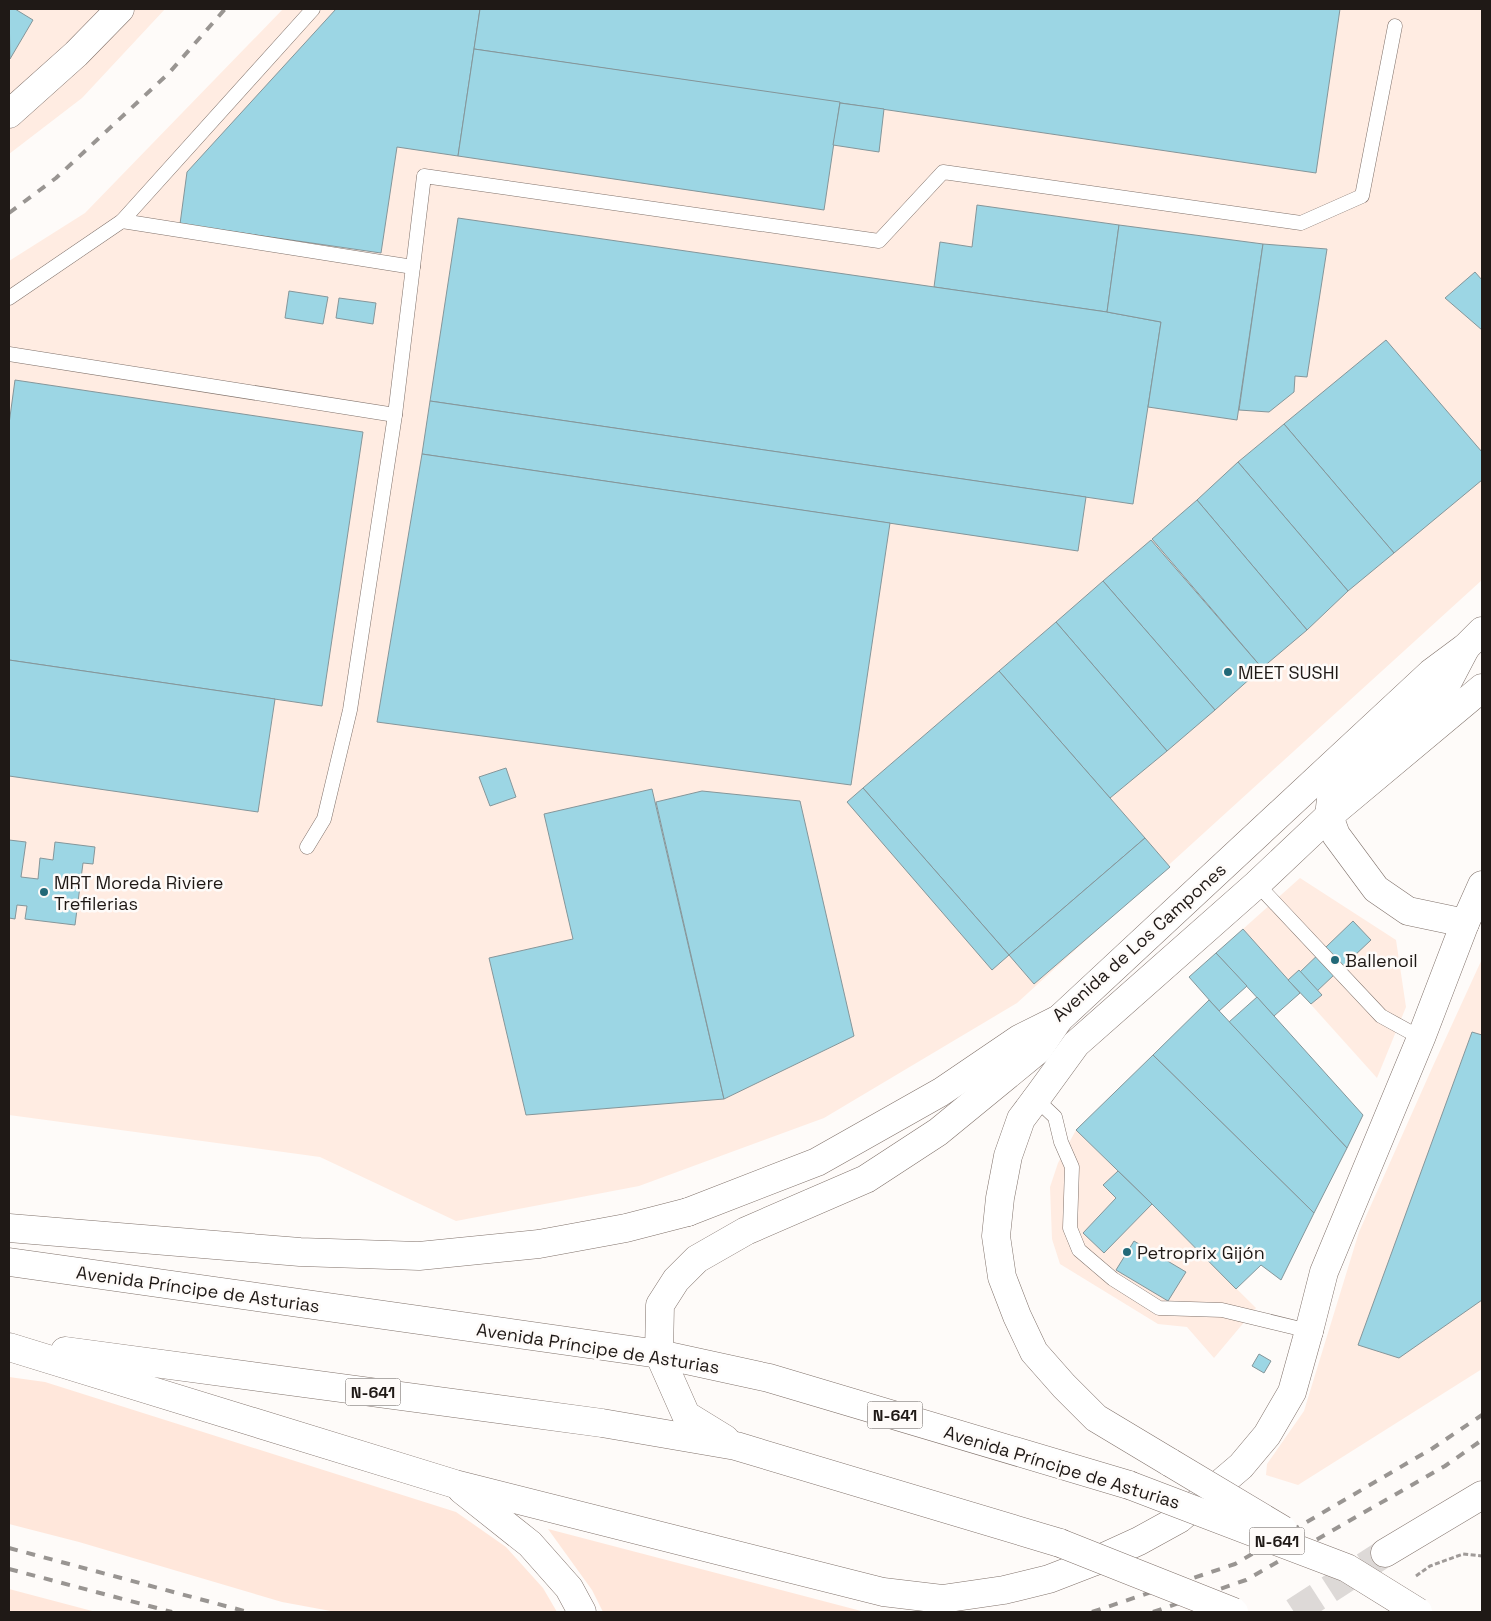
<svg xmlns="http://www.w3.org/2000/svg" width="1491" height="1621" font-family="'Space Grotesk',sans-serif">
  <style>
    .built { fill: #ffece2 }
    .green { fill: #ffe7db }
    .building { fill: #9cd6e4; stroke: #85969a }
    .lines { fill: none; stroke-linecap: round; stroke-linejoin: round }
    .secondary-tunnel { stroke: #ddd9d7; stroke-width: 28; stroke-dasharray: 28 14; stroke-linecap: butt }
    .lane-casing { stroke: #80726b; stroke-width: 15 }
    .street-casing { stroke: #80726b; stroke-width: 29 }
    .secondary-casing { stroke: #80726b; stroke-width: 29 }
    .highway-casing { stroke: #80726b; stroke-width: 29 }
    .path { stroke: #a09b99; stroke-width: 3; stroke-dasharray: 5 2.5; stroke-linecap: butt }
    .lane { stroke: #fff; stroke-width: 14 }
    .street { stroke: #fff; stroke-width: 28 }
    .secondary { stroke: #fff; stroke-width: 28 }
    .highway { stroke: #fff; stroke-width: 28 }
    .rail { stroke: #999592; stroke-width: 4; stroke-dasharray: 9 9; stroke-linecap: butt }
    .highway-bridge-casing { stroke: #80726b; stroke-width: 29; stroke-linecap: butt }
    .highway-bridge { stroke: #fff; stroke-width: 28 }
    .poi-dot { fill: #226978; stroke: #fefbf9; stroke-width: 2 }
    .labels { text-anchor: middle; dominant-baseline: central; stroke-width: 5; stroke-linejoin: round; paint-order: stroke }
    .shield { fill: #fefbf9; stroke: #625d5a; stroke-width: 1 }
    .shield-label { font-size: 16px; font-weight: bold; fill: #1f1916 }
    .poi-label { font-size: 18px; fill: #1f1916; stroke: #fefbf9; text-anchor: start }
    .street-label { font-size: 18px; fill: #1f1916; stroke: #fefbf9 }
  </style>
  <rect width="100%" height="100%" fill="#fefbf9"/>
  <g class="built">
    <polygon points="9,9 165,9 82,98 9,154"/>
    <polygon points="283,9 1482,9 1482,580 1017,1003 824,1118 639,1186 456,1221 320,1157 9,1115 9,261 85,213"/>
    <polygon points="1300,878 1396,940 1406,1007 1377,1078 1243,929"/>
    <polygon points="1482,959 1482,1369 1298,1485 1266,1475 1267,1464 1304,1411 1359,1232 1433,1066"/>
    <polygon points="1076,1130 1256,1308 1214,1358 1187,1327 1158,1324 1060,1264 1052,1239 1050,1187 1058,1163"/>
  </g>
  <g class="green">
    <polygon points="9,1377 45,1382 456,1512 506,1547 543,1588 557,1612 336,1612 282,1602 79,1542 9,1524"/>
    <polygon points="548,1529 865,1612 603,1612 592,1590"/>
    <polygon points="9,1589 96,1612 9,1612"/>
  </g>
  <g class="building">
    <polygon points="9,9 15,9 33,20 10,59"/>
    <polygon points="336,9 480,9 458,156 397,147 381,253 180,224 187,172"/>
    <polygon points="480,9 1340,9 1316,173 474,49"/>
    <polygon points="474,49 840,102 824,210 458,156"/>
    <polygon points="840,103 884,109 879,152 833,145"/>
    <polygon points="977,205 1119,225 1107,312 934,287 940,242 972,247"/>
    <polygon points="458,218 1107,312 1161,322 1133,504 430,401"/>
    <polygon points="1119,225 1263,244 1237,420 1148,407 1161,322 1107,312"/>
    <polygon points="1263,244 1327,249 1307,377 1295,376 1294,392 1269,412 1239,410"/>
    <polygon points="1475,272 1482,280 1482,330 1445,298"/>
    <polygon points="289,291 328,297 323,324 285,318"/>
    <polygon points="339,298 376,303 373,324 336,318"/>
    <polygon points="1386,340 1482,452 1482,480 1394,553 1284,424"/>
    <polygon points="15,380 363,432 322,706 9,660 9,424"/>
    <polygon points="430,401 1086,497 1078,551 422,454"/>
    <polygon points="1284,424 1394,553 1348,591 1238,462"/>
    <polygon points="422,454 890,523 851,785 377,722"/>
    <polygon points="1238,462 1348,591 1307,630 1197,500"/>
    <polygon points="1197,500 1307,630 1262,668 1152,539"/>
    <polygon points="1151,540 1262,668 1215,710 1103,581"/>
    <polygon points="1103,581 1215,710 1167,751 1056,622"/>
    <polygon points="1056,622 1167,751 1110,798 999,671"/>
    <polygon points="9,660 275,699 258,812 9,776"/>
    <polygon points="999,671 1145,838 1009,955 863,788"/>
    <polygon points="506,768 516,797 490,806 479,777"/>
    <polygon points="863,788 1009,955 992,970 847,802"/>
    <polygon points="652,789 724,1099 526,1115 489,958 573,939 544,814"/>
    <polygon points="702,791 800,801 854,1036 724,1099 656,802"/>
    <polygon points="1145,838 1170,867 1034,984 1009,955"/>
    <polygon points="9,840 26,842 21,877 38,879 40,858 53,860 55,842 95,847 93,864 83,863 75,925 25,919 27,906 17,905 15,919 9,918"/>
    <polygon points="1353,921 1371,940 1316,992 1299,973"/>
    <polygon points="1243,929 1300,993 1274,1016 1216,953"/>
    <polygon points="1216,953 1247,986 1219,1011 1189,977"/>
    <polygon points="1299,970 1322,995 1311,1004 1288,980"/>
    <polygon points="1257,997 1363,1115 1347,1148 1229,1022"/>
    <polygon points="1209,1000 1347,1148 1314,1213 1153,1055"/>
    <polygon points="1472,1032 1482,1035 1482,1300 1399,1358 1358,1345"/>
    <polygon points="1153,1055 1314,1213 1281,1280 1261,1265 1236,1289 1152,1204 1076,1130"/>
    <polygon points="1118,1171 1152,1204 1104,1253 1083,1233 1116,1198 1103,1185"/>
    <polygon points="1134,1241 1186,1272 1168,1301 1116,1270"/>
    <polygon points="1259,1354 1271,1361 1264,1373 1252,1366"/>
  </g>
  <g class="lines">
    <polyline class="secondary-tunnel" points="1294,1612 1385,1553"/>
    <defs>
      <g id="lane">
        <polyline points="122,221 413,267"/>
        <polyline points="9,298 122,221 313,9"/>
        <polyline points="9,354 395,415"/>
        <polyline points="307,847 324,819 350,710 395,415 424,176 879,241 943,172 1301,223 1362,196 1395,26"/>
        <polyline points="1257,884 1381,1016 1421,1038"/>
        <polyline points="1036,1099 1055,1117 1061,1142 1072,1167 1070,1228 1079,1250 1113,1279 1159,1308 1222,1310 1309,1331"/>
      </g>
      <g id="street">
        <polyline points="9,114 76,54 120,9"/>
        <polyline points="1465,923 1408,911 1376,889 1336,835 1329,816 1332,791 1445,687 1466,647"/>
      </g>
      <g id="secondary">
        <polyline points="1036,1099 1076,1044 1257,884 1329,816 1482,688"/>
        <polyline points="688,1212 817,1162 941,1092 1019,1039 1059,1019 1431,673 1466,647 1482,631"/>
        <polyline points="1309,1331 1324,1272 1421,1038 1465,923 1482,885"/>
        <polyline points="1385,1553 1482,1495"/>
      </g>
      <g id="highway">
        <polyline points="1036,1099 1021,1119 1008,1156 1000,1198 996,1236 1002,1277 1017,1316 1034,1352 1064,1386 1096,1418 1171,1463"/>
        <polyline points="9,1228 300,1252 419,1256 539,1244 626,1228 688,1212"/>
        <polyline points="9,1262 659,1354 769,1378 1129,1485"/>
        <polyline points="9,1347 455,1484 883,1592 942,1599 1004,1590 1049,1579 1093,1562 1139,1541 1179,1519 1241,1466 1267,1435 1292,1392 1309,1331"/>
        <polyline points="65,1351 602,1423 736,1446 1060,1543"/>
        <polyline points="725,1439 686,1415 659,1354 660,1305 676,1280 697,1259 746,1231 866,1179 938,1132 1038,1050 1059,1019"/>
        <polyline points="462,1490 530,1544 569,1588 582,1612"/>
      </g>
    </defs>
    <use href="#lane" class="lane-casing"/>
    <use href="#street" class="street-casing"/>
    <use href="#secondary" class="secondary-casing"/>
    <use href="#highway" class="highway-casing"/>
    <polyline class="path" points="1416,1576 1430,1566 1463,1554 1482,1556"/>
    <use href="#lane" class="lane"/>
    <use href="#street" class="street"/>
    <use href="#secondary" class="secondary"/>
    <use href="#highway" class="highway"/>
    <g class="rail">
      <polyline points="9,213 56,178 169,73 225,9"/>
      <polyline points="9,1548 248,1612"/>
      <polyline points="9,1569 172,1612"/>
      <polyline points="1092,1612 1235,1564 1433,1448 1482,1415"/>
      <polyline points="1153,1612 1246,1580 1445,1466 1482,1440"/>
    </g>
    <defs>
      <g id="highway-bridge">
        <polyline points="1171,1463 1283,1530"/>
        <polyline points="1129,1485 1347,1568 1418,1612"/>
        <polyline points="1060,1543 1234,1612"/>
      </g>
    </defs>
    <use href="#highway-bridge" class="highway-bridge-casing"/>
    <use href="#highway-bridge" class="highway-bridge"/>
  </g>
  <g class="poi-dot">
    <circle cx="1228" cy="672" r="5"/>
    <circle cx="44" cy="892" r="5"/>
    <circle cx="1335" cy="960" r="5"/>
    <circle cx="1127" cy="1252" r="5"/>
  </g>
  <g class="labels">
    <g class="shield">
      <rect x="345.5" y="1378.5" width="55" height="27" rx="4"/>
      <rect x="867.5" y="1401.5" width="55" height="27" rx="4"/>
      <rect x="1249.5" y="1527.5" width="55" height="27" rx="4"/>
    </g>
    <g class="shield-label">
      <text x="373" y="1392">N-641</text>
      <text x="895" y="1415">N-641</text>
      <text x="1277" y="1541">N-641</text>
    </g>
    <g class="poi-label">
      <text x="1238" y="672">MEET SUSHI</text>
      <text x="54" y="882">MRT Moreda Riviere<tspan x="54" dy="21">Trefilerias</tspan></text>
      <text x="1345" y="960">Ballenoil</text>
      <text x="1137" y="1252">Petroprix Gijón</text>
    </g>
    <g class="street-label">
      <text transform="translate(1139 942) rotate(-42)">Avenida de Los Campones</text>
      <text transform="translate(198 1289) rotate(8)">Avenida Príncipe de Asturias</text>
      <text transform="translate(598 1348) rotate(9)">Avenida Príncipe de Asturias</text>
      <text transform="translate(1062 1467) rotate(17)">Avenida Príncipe de Asturias</text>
    </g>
  </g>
  <rect width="1491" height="1621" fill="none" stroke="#1f1916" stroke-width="20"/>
</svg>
